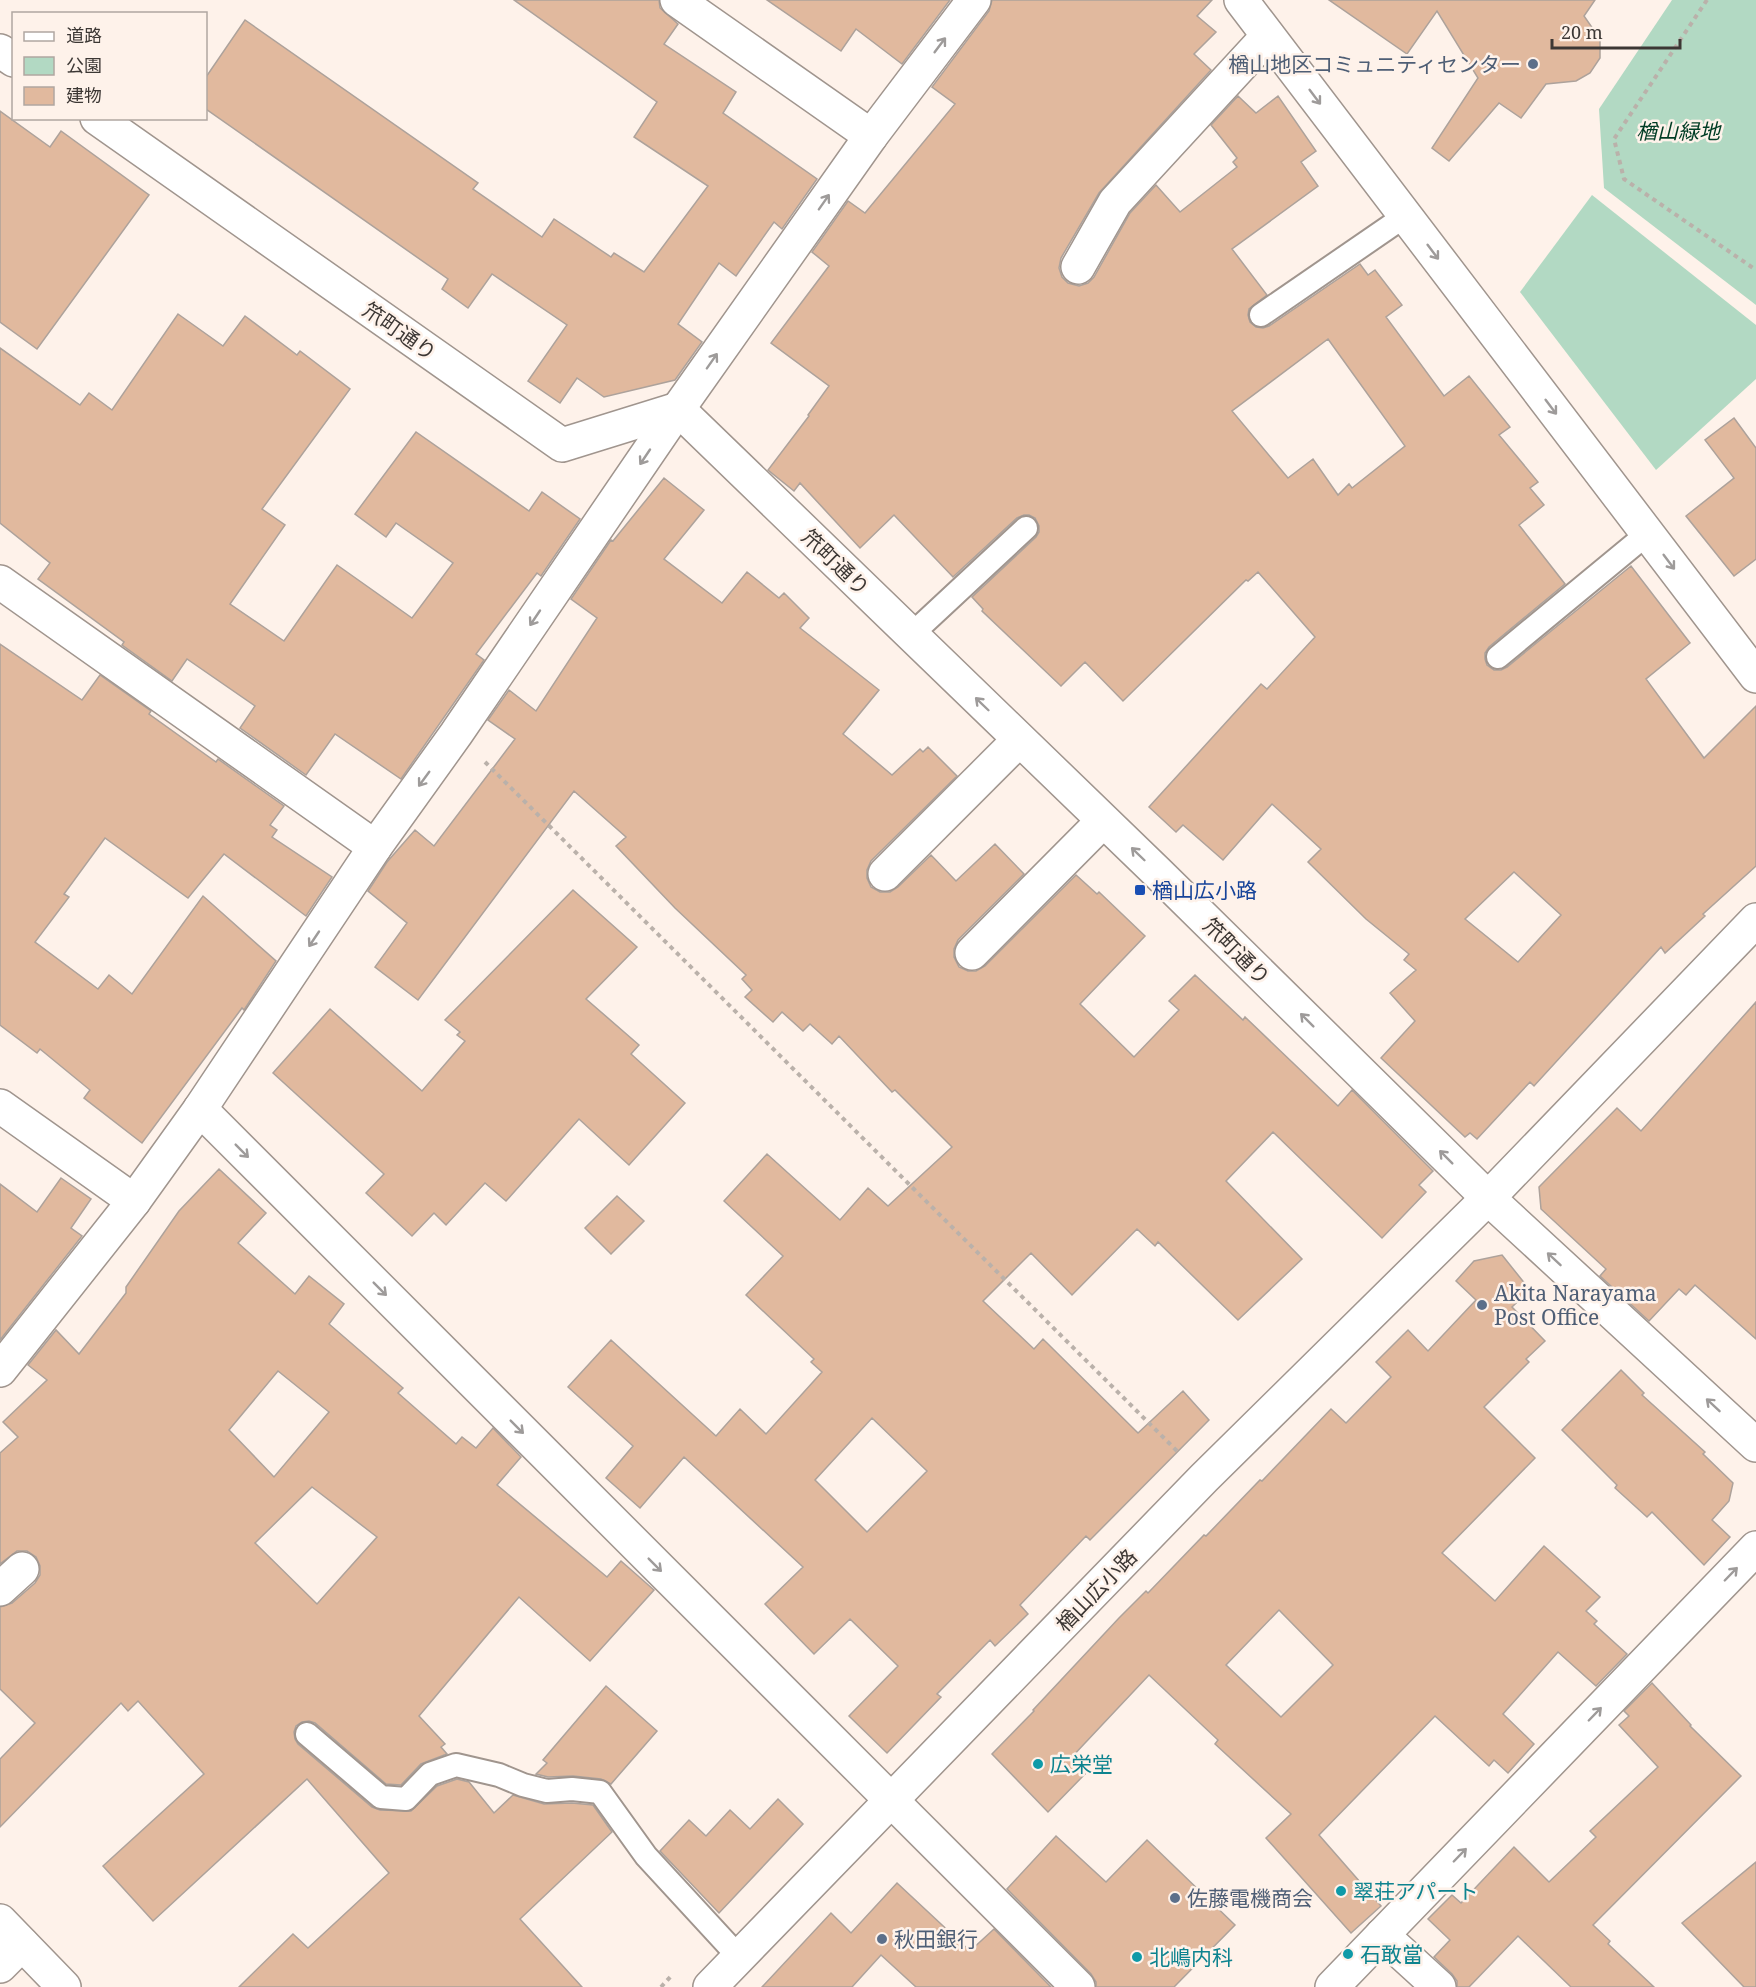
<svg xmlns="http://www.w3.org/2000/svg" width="1756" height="1987" font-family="'Noto Serif','Noto Sans JP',serif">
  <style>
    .green { fill: #b2d9c3 }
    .building { fill: #e1b99e; stroke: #ada29b; stroke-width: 1.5; fill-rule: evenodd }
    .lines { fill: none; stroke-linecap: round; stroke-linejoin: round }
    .service-casing { stroke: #a0958e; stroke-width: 26 }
    .minor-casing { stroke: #a0958e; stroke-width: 36 }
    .tertiary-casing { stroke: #a0958e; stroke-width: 36 }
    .path { stroke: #bab1aa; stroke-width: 4; stroke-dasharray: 4.5 4.5; stroke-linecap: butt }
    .service { stroke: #fff; stroke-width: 22 }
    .minor { stroke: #fff; stroke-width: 33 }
    .tertiary { stroke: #fff; stroke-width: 33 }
    .oneway { stroke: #9e9b9a }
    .service-dot { fill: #5c6f8a; stroke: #fef2ea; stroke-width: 2 }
    .transit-dot { fill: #1a4fb4; stroke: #fef2ea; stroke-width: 2 }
    .culture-dot { fill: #0f9aa8; stroke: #fef2ea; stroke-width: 2 }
    .labels { text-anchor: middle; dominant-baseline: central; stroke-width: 5; stroke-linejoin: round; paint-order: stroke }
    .service-label { font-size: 21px; fill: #4e5e75; stroke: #fef2ea; text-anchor: start }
    .park-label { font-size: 21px; font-style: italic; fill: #003c24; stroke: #fef2ea }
    .street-label { font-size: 21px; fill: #3c3734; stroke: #fef2ea }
    .transit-label { font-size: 21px; fill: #164399; stroke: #fef2ea; text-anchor: start }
    .culture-label { font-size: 21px; fill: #0d838f; stroke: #fef2ea; text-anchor: start }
  </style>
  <rect width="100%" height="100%" fill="#fef2ea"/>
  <g class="green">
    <polygon points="1672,0 1756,0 1756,305 1604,188 1599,109"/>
    <polygon points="1592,195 1756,325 1756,379 1656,470 1520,292"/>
  </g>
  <g class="building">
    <polygon points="514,0 659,0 660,8 678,24 664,44 736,92 723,113 817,179 782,229 774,222 736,276 719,263 678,324 702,342 675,380 604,397 577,378 560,403 528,381 567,325 492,274 468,308 442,289 448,279 206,109 206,77 245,20 478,183 473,189 542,237 554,219 611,257 614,253 644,272 708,186 634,137 657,102"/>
    <polygon points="767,0 950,0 902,64 856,29 841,51"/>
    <path d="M992 0H1212L1197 16 1216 32 1194 54 1211 70 1099 193 1061 258 1059 268 1062 277 1068 283 1079 286 1088 283 1094 277 1130 213 1156 185 1180 212 1237 167 1233 162 1237 158 1211 125 1238 96 1256 113 1278 96 1316 151 1301 162 1318 186 1232 249 1267 295 1249 309 1248 315 1250 322 1256 327 1263 328 1269 326 1360 264 1368 275 1375 270 1402 305 1386 317 1444 396 1469 376 1510 427 1499 435 1538 482 1530 488 1544 505 1519 525 1565 584 1489 647 1485 653V659L1487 665 1494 670H1501L1507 667 1631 566 1690 643 1646 679 1704 758 1756 706V866L1703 914 1705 916 1665 953 1661 947 1534 1086 1530 1082 1477 1139 1470 1133 1465 1137 1381 1058 1415 1021 1390 993 1416 970 1404 960 1409 954 1366 919 1308 862 1321 849 1272 804 1223 860 1183 825 1176 832 1149 807 1261 684 1267 689 1315 637 1258 572 1248 581 1246 580 1123 701 1085 662 1061 686 982 611 983 609 972 597 1036 537 1039 532V526L1035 518 1029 515H1024L1017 518 953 577 894 515 860 548 800 483 794 491 768 470 809 416 808 415 829 386 771 343 829 266 812 252 848 201 865 213 955 104 932 87 989 11ZM1328 339 1405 446 1352 488 1349 484 1338 495 1313 459 1288 478 1232 411ZM1514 872 1561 915 1518 962 1465 919Z"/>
    <polygon points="1329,0 1595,0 1584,16 1600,39 1600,58 1590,73 1576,81 1546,84 1521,118 1499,103 1449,161 1432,148 1478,78 1437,11 1407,54"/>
    <polygon points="0,111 50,147 61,131 149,195 37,349 0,322"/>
    <polygon points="178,314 223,346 245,316 297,355 300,351 350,389 262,509 285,525 230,604 284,641 337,565 412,618 453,563 396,523 386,537 355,514 416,432 529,511 542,492 580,519 541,576 537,573 476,654 484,660 401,779 335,734 306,775 240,728 255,706 187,659 172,681 122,645 124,642 38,579 50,563 0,523 0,348 80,405 89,393 112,410"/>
    <polygon points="1734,418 1756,448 1756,559 1734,576 1686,516 1734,478 1705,440"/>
    <path d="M664 478 704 510 664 559 722 603 747 572 779 598 784 593 809 618 800 628 879 690 843 734 892 775 920 749 923 752 928 747 957 776 871 861 867 870V878L871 887 880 892H890L898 887 931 855 956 881 995 844 1024 874 958 940 954 949V957L959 967 968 971H976L985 966 1076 875 1097 894 1099 892 1145 936 1080 1004 1134 1057 1179 1010 1169 1001 1195 975 1243 1020 1245 1017 1338 1106 1352 1090 1433 1171 1419 1185 1426 1192 1382 1238 1273 1132 1226 1181 1302 1259 1238 1320 1158 1242 1155 1246 1137 1229 1072 1295 1031 1253 983 1301 1034 1349 1043 1339 1138 1433 1183 1391 1209 1420 1090 1540 1086 1536 1020 1605 1028 1614 995 1646 990 1640 937 1694 941 1697 887 1753 849 1716 898 1666 850 1619 814 1654 765 1604 803 1567 684 1457 640 1508 606 1478 633 1446 568 1387 611 1340 716 1436 740 1409 766 1434 822 1372 811 1362 814 1359 746 1295 783 1256 724 1201 767 1154 840 1220 868 1188 888 1206 952 1147 895 1090 892 1092 839 1036 832 1044 810 1024 803 1031 782 1012 773 1022 745 997 752 990 742 979 746 975 675 908 616 846 626 837 574 791 418 1000 375 967 407 923 368 891 387 862 415 830 434 846 515 739 488 720 509 690 536 711 597 618 571 599 611 540 613 541ZM872 1418 927 1471 867 1532 815 1480Z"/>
    <polygon points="0,644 82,700 100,675 151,711 149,714 216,762 218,759 284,806 270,825 277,830 272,837 332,877 306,916 224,854 188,898 105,838 64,894 69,897 35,942 98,989 109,975 132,994 203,896 276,961 244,1010 242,1008 142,1143 84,1098 90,1090 40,1049 37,1053 0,1025"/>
    <polygon points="573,890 637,947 586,999 639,1045 631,1054 685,1103 629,1165 579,1119 506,1201 485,1183 446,1225 434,1213 412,1236 366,1193 384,1174 273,1073 330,1009 422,1091 465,1041 457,1035 460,1032 445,1020"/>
    <polygon points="1756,1002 1756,1339 1695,1285 1686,1295 1679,1289 1649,1321 1600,1276 1606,1269 1541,1209 1539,1187 1617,1108 1641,1131"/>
    <path d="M219 1169 266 1213 238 1243 295 1294 309 1276 344 1304 329 1324 403 1388 398 1393 456 1444 462 1437 476 1448 493 1428 521 1457 497 1485 607 1577 621 1561 654 1590 590 1661 519 1597 419 1716 445 1744 441 1747 447 1754 421 1764 401 1785 386 1784 315 1723 309 1721 302 1722 296 1726 294 1732 295 1739 298 1744 372 1807 380 1810 411 1811 437 1786 457 1779 469 1782 494 1813 513 1795 544 1804 572 1803 593 1805 612 1832 520 1919 582 1987H239L293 1934 308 1948 389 1873 307 1779 153 1921 103 1866 204 1774 138 1701 128 1711 121 1703 0 1827V1759L35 1723 0 1689V1607L12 1603 35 1583 40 1575V1566L36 1557 27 1551H17L0 1564V1453L18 1437 3 1422 47 1380 28 1365 56 1330 79 1354 126 1293V1287L179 1211ZM278 1371 329 1412 274 1477 229 1430ZM312 1487 377 1537 317 1604 255 1543Z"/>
    <polygon points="61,1178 91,1199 71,1228 82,1236 0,1340 0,1184 37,1212"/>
    <polygon points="617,1196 644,1221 611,1254 585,1228"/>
    <path d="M1502 1255 1530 1290 1512 1307 1545 1341 1526 1359 1529 1362 1484 1407 1535 1458 1442 1553 1495 1601 1544 1546 1600 1597 1586 1611 1597 1621 1594 1624 1627 1654 1596 1686 1558 1652 1503 1714 1534 1744 1508 1773 1494 1760 1489 1766 1435 1716 1319 1835 1381 1906 1351 1933 1266 1838 1291 1814 1215 1744 1218 1740 1149 1675 1070 1759 1085 1774 1048 1812 992 1754 1034 1711 1033 1710 1119 1618 1146 1591 1148 1593 1204 1535 1206 1536 1260 1480 1262 1481 1331 1409 1346 1423 1391 1377 1376 1362 1408 1330 1428 1351 1476 1300 1456 1281 1474 1261ZM1279 1610 1333 1665 1281 1717 1226 1665Z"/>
    <polygon points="1621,1370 1644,1393 1642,1395 1705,1452 1703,1454 1733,1483 1729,1501 1712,1520 1730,1537 1704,1565 1652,1512 1647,1517 1615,1488 1617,1485 1562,1430"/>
    <polygon points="1652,1683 1691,1725 1690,1726 1741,1776 1593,1925 1610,1941 1608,1944 1654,1987 1571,1987 1518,1936 1469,1987 1457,1987 1457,1981 1452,1974 1434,1957 1450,1940 1428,1919 1452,1895 1461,1903 1514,1847 1549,1882 1596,1837 1590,1831 1658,1767 1619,1725 1629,1716 1624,1711"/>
    <polygon points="606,1686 657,1731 611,1784 601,1779 573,1776 548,1777 536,1774 547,1763 543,1760"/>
    <polygon points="778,1799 803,1824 719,1913 660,1851 689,1820 706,1836 730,1810 750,1829"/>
    <polygon points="1056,1836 1106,1882 1147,1840 1235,1925 1174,1987 1096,1987 1096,1982 1091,1974 1007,1889"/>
    <polygon points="1756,1862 1756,1987 1744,1987 1682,1923"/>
    <polygon points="897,1883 970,1951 994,1929 1051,1987 916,1987 881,1955 852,1987 762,1987 831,1913 851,1933"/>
  </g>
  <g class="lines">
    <defs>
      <g id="service">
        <polyline points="1261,315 1405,216"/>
        <polyline points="911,635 1026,528"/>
        <polyline points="1498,657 1647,534"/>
        <polyline points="307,1734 381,1797 406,1799 430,1774 456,1765 499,1775 523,1785 547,1791 572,1789 600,1792 646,1856 739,1957"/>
      </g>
      <g id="minor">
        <polyline points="677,0 871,136"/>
        <polyline points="1241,0 1756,676"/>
        <polyline points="0,51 14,60"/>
        <polyline points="97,118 562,445 678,409 1158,873 1488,1198 1756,1445"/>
        <polyline points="1078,267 1115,202 1268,36"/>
        <polyline points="0,582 375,847"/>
        <polyline points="885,874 1019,740"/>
        <polyline points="972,953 1103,821"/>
        <polyline points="0,1106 134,1201"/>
        <polyline points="200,1109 1078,1987"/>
        <polyline points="0,1370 134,1201 200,1109 375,847 456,734 678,409 871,136 974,0"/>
        <polyline points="0,1589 22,1569"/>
        <polyline points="0,1921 64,1987"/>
        <polyline points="1382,1935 1439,1987"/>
        <polyline points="0,1966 22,1944"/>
        <polyline points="1332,1987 1756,1548"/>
      </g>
      <polyline id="tertiary" points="710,1987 1204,1478 1488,1198 1756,920"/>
    </defs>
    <use href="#service" class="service-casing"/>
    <use href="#minor" class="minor-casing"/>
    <use href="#tertiary" class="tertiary-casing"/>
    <g class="path">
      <polyline points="1707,0 1614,139 1624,179 1756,270"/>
      <polyline points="485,762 1177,1451"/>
      <polyline points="661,1987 672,1975"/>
    </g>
    <use href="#service" class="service"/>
    <use href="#minor" class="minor"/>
    <use href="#tertiary" class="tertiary"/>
  </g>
  <defs><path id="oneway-shaft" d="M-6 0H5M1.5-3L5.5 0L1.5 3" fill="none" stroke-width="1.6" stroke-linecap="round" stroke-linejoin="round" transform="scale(1.5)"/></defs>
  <g class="oneway">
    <use href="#oneway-shaft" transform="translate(940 45) rotate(-53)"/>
    <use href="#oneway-shaft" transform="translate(1315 97) rotate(53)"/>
    <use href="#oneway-shaft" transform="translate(824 202) rotate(-55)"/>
    <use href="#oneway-shaft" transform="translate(1433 252) rotate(53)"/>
    <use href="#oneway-shaft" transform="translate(712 361) rotate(-55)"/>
    <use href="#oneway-shaft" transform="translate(1551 407) rotate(53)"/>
    <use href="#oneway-shaft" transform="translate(645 457) rotate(124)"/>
    <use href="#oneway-shaft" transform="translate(1669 562) rotate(53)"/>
    <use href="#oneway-shaft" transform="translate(535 618) rotate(124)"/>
    <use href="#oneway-shaft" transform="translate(982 704) rotate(-136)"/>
    <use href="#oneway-shaft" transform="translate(424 779) rotate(126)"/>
    <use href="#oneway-shaft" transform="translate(1138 854) rotate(-136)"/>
    <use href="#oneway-shaft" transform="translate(314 939) rotate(124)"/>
    <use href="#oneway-shaft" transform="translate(1307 1020) rotate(-135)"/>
    <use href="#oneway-shaft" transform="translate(242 1151) rotate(45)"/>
    <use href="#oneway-shaft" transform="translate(1446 1157) rotate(-135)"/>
    <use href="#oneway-shaft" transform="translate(1554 1259) rotate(-137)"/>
    <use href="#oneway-shaft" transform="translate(380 1289) rotate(45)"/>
    <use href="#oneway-shaft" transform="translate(1713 1405) rotate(-137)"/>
    <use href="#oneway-shaft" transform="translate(517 1427) rotate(45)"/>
    <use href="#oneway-shaft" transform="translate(655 1565) rotate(45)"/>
    <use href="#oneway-shaft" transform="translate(1731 1574) rotate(-46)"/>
    <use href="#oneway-shaft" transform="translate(1595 1714) rotate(-46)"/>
    <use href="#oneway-shaft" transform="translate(1460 1855) rotate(-46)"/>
  </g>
  <g class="service-dot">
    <circle cx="1533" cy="64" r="6"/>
    <circle cx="1482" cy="1305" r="6"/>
    <circle cx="1175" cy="1898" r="6"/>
    <circle cx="882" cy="1939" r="6"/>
  </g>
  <rect class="transit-dot" x="1134" y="884" width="12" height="12" rx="3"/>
  <g class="culture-dot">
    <circle cx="1038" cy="1764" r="6"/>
    <circle cx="1341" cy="1891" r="6"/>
    <circle cx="1348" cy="1954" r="6"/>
    <circle cx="1137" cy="1957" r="6"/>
  </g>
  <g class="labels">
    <g class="service-label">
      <text x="1521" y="64" text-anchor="end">楢山地区コミュニティセンター</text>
      <text x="1494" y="1293">Akita Narayama<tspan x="1494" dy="24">Post Office</tspan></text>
      <text x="1187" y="1898">佐藤電機商会</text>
      <text x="894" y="1939">秋田銀行</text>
    </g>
    <g class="park-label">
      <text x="1678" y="131">楢山緑地</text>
    </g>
    <g class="street-label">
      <text transform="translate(400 331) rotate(35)">笊町通り</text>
      <text transform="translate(836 562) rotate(44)">笊町通り</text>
      <text transform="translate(1237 951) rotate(45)">笊町通り</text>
      <text transform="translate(1096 1590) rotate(-46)">楢山広小路</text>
    </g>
    <g class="transit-label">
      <text x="1152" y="890">楢山広小路</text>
    </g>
    <g class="culture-label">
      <text x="1050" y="1764">広栄堂</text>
      <text x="1353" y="1891">翠荘アパート</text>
      <text x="1360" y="1954">石敢當</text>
      <text x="1149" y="1957">北嶋内科</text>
    </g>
  </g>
  <rect x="12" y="12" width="195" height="108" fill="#fef2ea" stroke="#b0a7a1" stroke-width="1.5"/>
  <rect x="24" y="32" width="30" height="9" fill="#ffffff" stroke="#b0a7a1" stroke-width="1.5"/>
  <text x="66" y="42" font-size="18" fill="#3c3734">道路</text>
  <rect x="24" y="57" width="30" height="18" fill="#b2d9c3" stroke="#b0a7a1" stroke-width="1.5"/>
  <text x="66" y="72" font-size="18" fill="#3c3734">公園</text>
  <rect x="24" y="87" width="30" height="18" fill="#e1b99e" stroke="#b0a7a1" stroke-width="1.5"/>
  <text x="66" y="102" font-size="18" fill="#3c3734">建物</text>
  <path d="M1552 39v9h128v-9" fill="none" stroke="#3c3734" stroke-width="3"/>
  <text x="1561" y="39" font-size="18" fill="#3c3734" stroke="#fef2ea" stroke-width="4.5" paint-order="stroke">20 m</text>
</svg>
